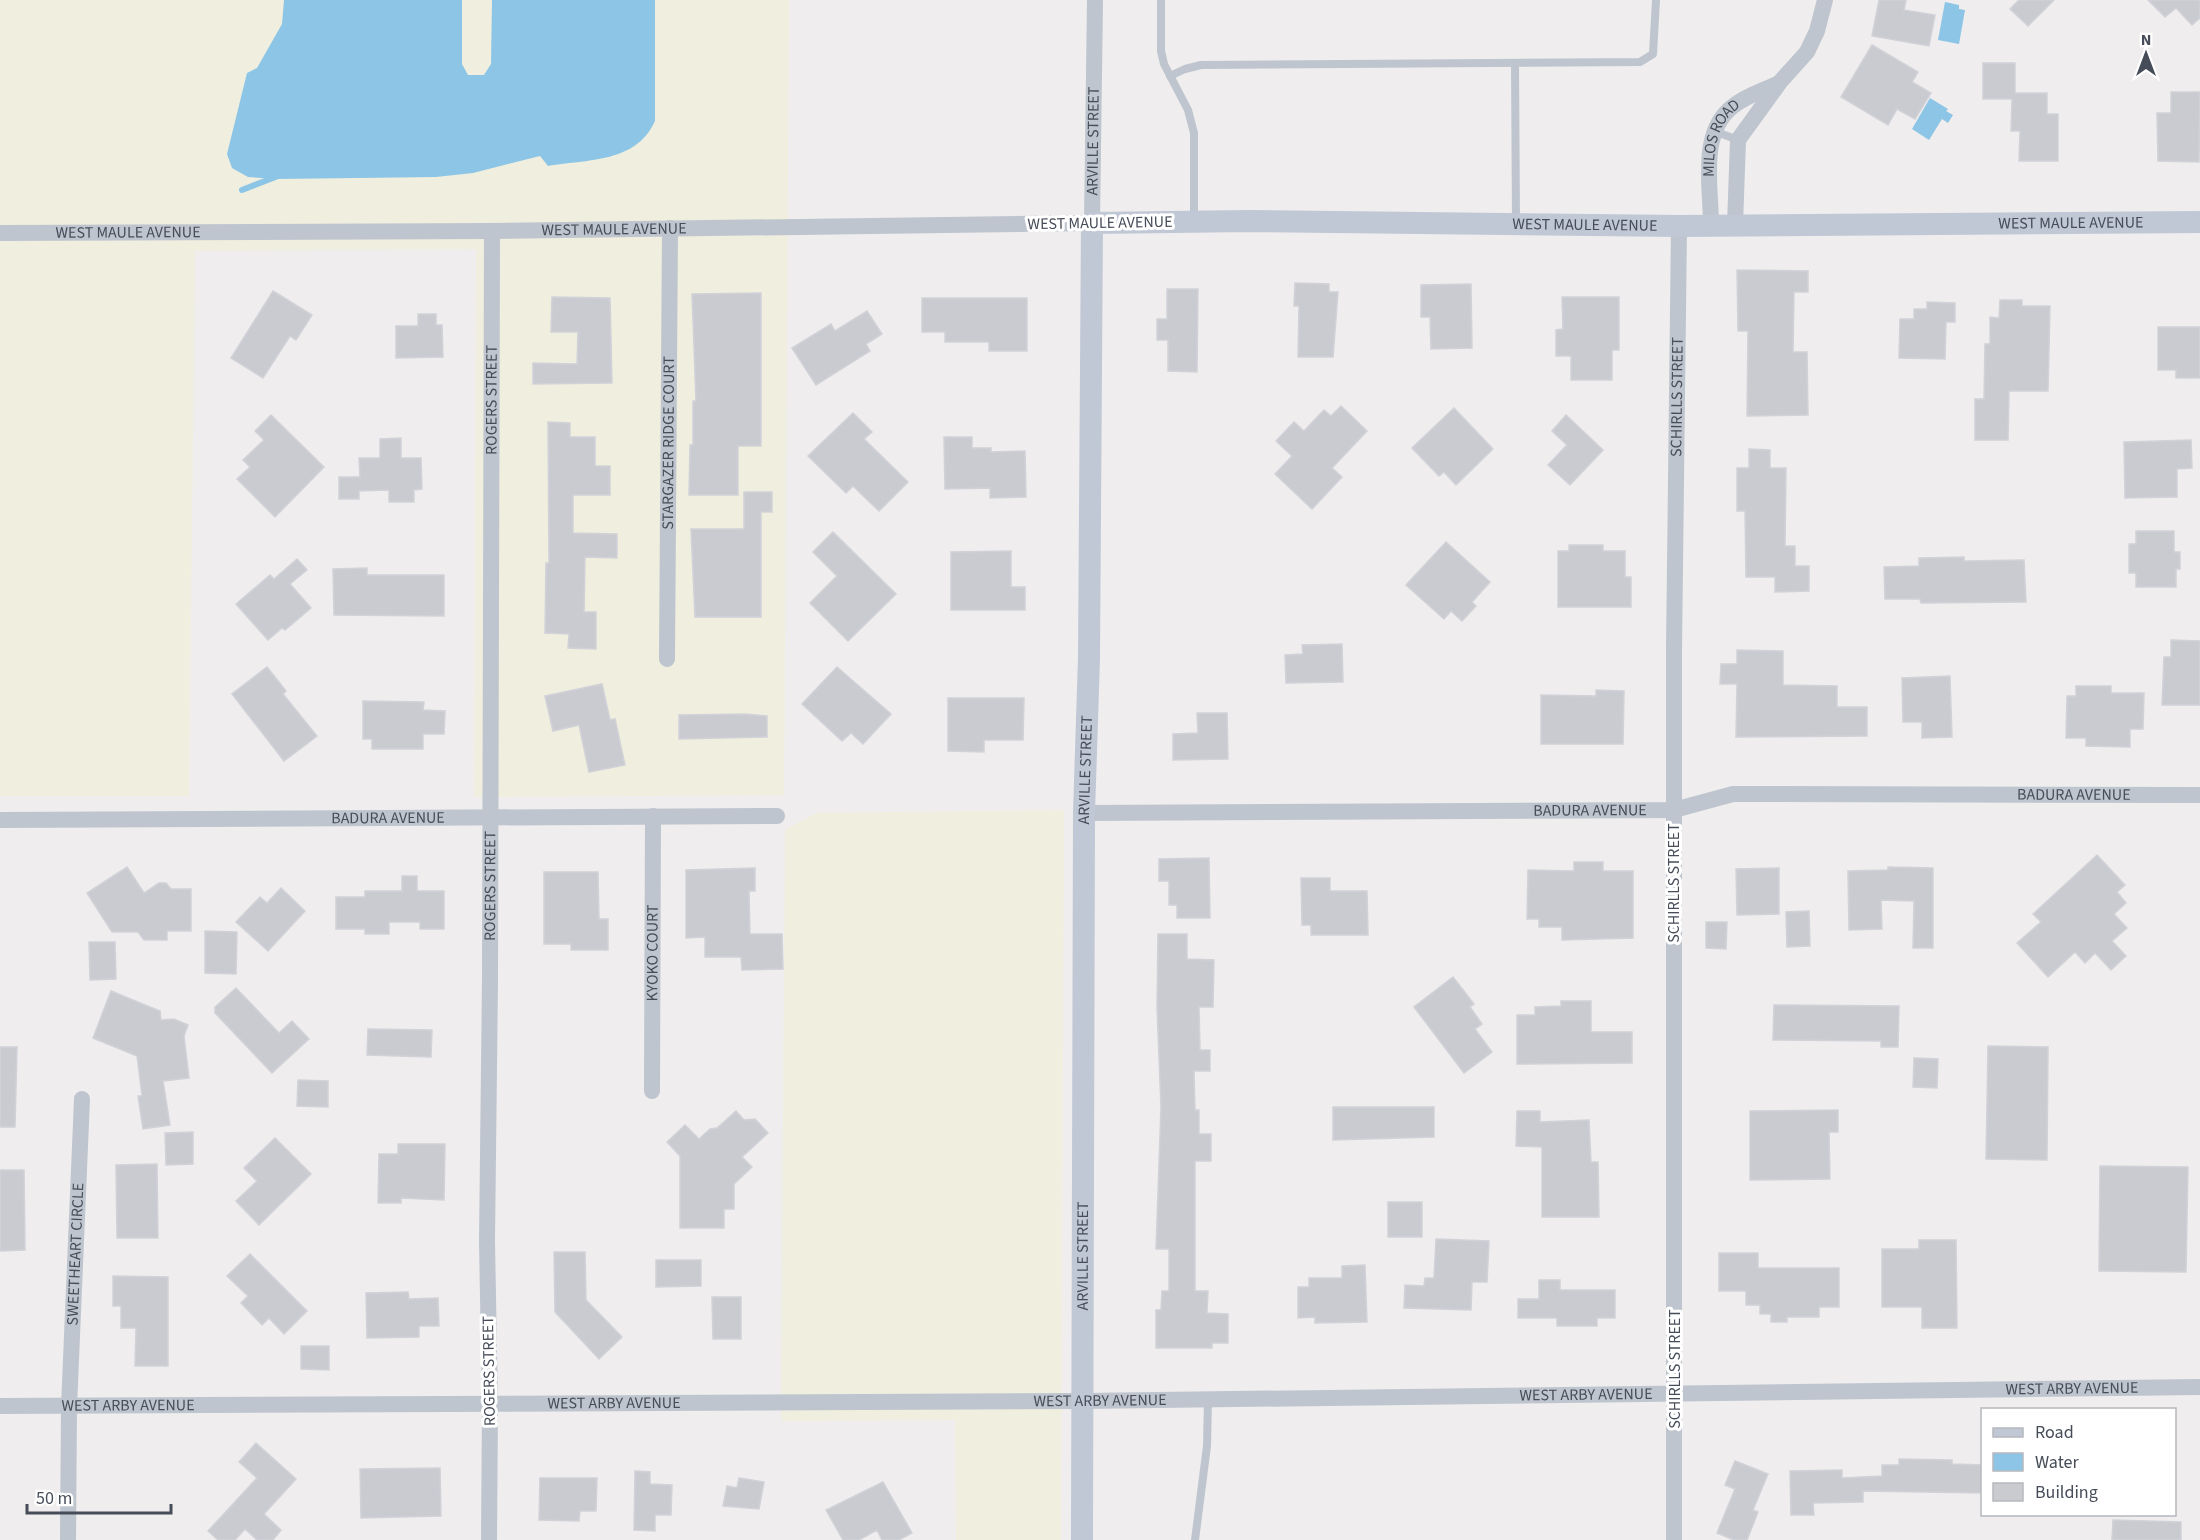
<svg xmlns="http://www.w3.org/2000/svg" width="2200" height="1540" font-family="'Source Sans 3',sans-serif">
  <style>
    .sand { fill: #f0eede }
    .water { fill: #8cc5e6 }
    .lines { fill: none; stroke-linecap: round; stroke-linejoin: round }
    .stream { stroke: #8cc5e6; stroke-width: 6 }
    .building { fill: #cacbd1; stroke: #d1d2d8; stroke-width: 1.5 }
    .lane { stroke: #bec5ce; stroke-width: 8 }
    .street { stroke: #bec5ce; stroke-width: 16 }
    .secondary { stroke: #c0c7d5; stroke-width: 22 }
    .labels { text-anchor: middle; dominant-baseline: central; stroke-width: 6; stroke-linejoin: round; paint-order: stroke }
    .street-label { font-size: 16px; fill: #464d59; stroke: #fff }
  </style>
  <rect width="100%" height="100%" fill="#efeded"/>
  <g class="sand">
    <polygon points="0,0 789,0 784,795 474,797 476,249 195,251 189,796 0,796"/>
    <polygon points="1064,810 1061,1540 956,1540 955,1420 781,1421 785,830 816,813"/>
  </g>
  <g class="water">
    <path d="M284 0H462V64L468 75H484L491 64 492 0H655V121C636 163 589 159 548 166L540 156 473 173 436 177 276 179 248 177 232 168 227 154 247 73 257 68 282 24Z"/>
    <polygon points="1945,2 1959,5 1959,9 1965,10 1959,44 1938,40"/>
    <polygon points="1930,98 1948,109 1946,111 1953,115 1948,123 1942,119 1929,140 1912,129"/>
  </g>
  <g class="lines">
    <polyline class="stream" points="242,190 278,176"/>
  </g>
  <g class="building">
    <polygon points="1879,0 1906,0 1904,10 1935,15 1929,46 1872,36"/>
    <polygon points="2019,0 2054,0 2028,26 2010,9"/>
    <polygon points="2148,0 2200,0 2200,18 2192,25 2176,8 2165,17"/>
    <polygon points="1872,45 1918,72 1912,82 1931,93 1915,119 1897,109 1888,125 1841,97"/>
    <polygon points="1983,63 2015,63 2015,93 2047,93 2047,114 2058,114 2058,161 2019,161 2020,131 2011,131 2012,99 1983,99"/>
    <polygon points="2171,92 2200,92 2199,162 2158,161 2157,113 2171,113"/>
    <polygon points="1737,270 1808,271 1808,292 1794,292 1793,352 1807,352 1808,415 1747,416 1748,331 1738,331"/>
    <polygon points="1295,283 1329,284 1329,292 1338,292 1333,357 1298,357 1299,306 1294,306"/>
    <polygon points="1471,284 1472,348 1431,349 1430,317 1421,317 1421,285"/>
    <polygon points="1167,289 1198,289 1197,372 1168,371 1168,340 1157,340 1157,319 1167,319"/>
    <polygon points="273,291 312,315 296,340 290,336 263,378 231,358"/>
    <polygon points="761,293 761,446 738,446 738,495 689,495 690,445 693,445 693,401 696,401 692,294"/>
    <polygon points="552,297 610,298 612,383 533,384 533,363 577,364 578,332 551,332"/>
    <polygon points="1562,297 1619,297 1619,350 1612,350 1612,380 1571,380 1571,356 1556,356 1556,330 1563,329"/>
    <polygon points="922,298 1027,298 1027,351 989,351 989,342 945,342 945,332 922,332"/>
    <polygon points="2000,300 2022,300 2022,306 2050,306 2048,391 2009,391 2008,440 1975,440 1975,399 1984,399 1985,344 1990,344 1990,317 1999,318"/>
    <polygon points="1927,302 1955,303 1955,322 1946,322 1945,359 1899,358 1900,319 1914,319 1914,309 1927,309"/>
    <polygon points="867,311 882,334 866,344 870,351 816,385 792,348 831,324 835,331"/>
    <polygon points="418,314 436,314 436,325 442,325 443,357 396,358 396,326 418,326"/>
    <polygon points="2158,327 2200,327 2200,378 2176,378 2176,370 2158,370"/>
    <polygon points="1341,406 1367,431 1332,468 1342,477 1312,509 1275,474 1292,456 1276,441 1294,422 1304,431 1324,410 1331,416"/>
    <polygon points="1454,408 1493,449 1456,485 1444,472 1439,476 1412,448"/>
    <polygon points="853,413 872,432 864,439 908,482 879,511 853,486 846,493 808,456"/>
    <polygon points="271,415 324,467 275,517 237,479 250,467 243,460 264,440 255,431"/>
    <polygon points="1566,415 1603,450 1570,485 1548,465 1567,445 1552,431"/>
    <polygon points="548,422 570,423 570,437 595,437 595,466 610,466 610,495 573,495 573,533 617,534 617,558 585,557 584,612 596,612 596,649 568,648 569,634 545,633 546,563 549,563"/>
    <polygon points="944,437 972,437 972,448 991,448 991,452 1025,451 1026,497 990,498 990,488 945,489"/>
    <polygon points="401,438 401,458 421,458 422,489 414,490 414,502 389,502 389,490 359,491 359,499 339,499 339,477 360,477 359,458 380,458 380,439"/>
    <polygon points="2191,440 2192,468 2177,469 2177,497 2125,498 2124,442"/>
    <polygon points="1749,449 1770,450 1770,468 1786,468 1785,546 1795,546 1795,566 1809,566 1809,591 1775,592 1775,577 1746,577 1745,511 1737,511 1737,468 1749,468"/>
    <polygon points="744,492 772,492 772,512 761,512 761,617 695,617 691,529 744,529"/>
    <polygon points="2136,531 2174,531 2174,552 2180,552 2180,569 2176,569 2176,587 2136,587 2136,573 2129,573 2129,544 2136,544"/>
    <polygon points="833,532 896,594 848,641 810,603 837,576 813,552"/>
    <polygon points="1446,542 1490,582 1472,602 1476,606 1462,621 1451,611 1444,619 1406,585"/>
    <polygon points="1569,545 1603,545 1603,551 1625,551 1625,577 1631,577 1631,607 1558,607 1558,551 1569,551"/>
    <polygon points="1011,551 1011,587 1025,587 1025,610 951,610 951,552"/>
    <polygon points="1964,557 1964,561 2024,560 2026,602 1921,603 1920,599 1885,599 1884,567 1919,566 1919,558"/>
    <polygon points="297,559 307,570 290,584 311,608 285,630 282,628 268,640 236,604 270,575 274,579"/>
    <polygon points="367,568 367,575 444,575 444,616 334,615 333,569"/>
    <polygon points="2171,640 2200,641 2200,705 2162,705 2164,657 2171,657"/>
    <polygon points="1342,644 1343,682 1286,683 1285,655 1303,654 1302,645"/>
    <polygon points="1737,650 1783,651 1783,685 1837,686 1837,707 1867,707 1867,736 1736,737 1737,684 1720,684 1721,664 1737,664"/>
    <polygon points="267,667 286,691 283,694 317,736 284,761 232,694"/>
    <polygon points="837,667 891,714 863,744 851,733 842,741 802,704"/>
    <polygon points="1950,676 1952,737 1922,738 1922,722 1903,722 1902,678"/>
    <polygon points="602,684 610,720 615,719 625,765 589,772 579,725 553,731 545,696"/>
    <polygon points="2076,686 2111,686 2111,693 2144,693 2143,729 2130,729 2130,747 2086,746 2086,738 2066,738 2067,696 2076,696"/>
    <polygon points="1596,690 1624,691 1623,744 1541,744 1541,695 1596,696"/>
    <polygon points="948,698 1024,698 1023,740 984,740 984,752 948,751"/>
    <polygon points="363,701 424,702 423,710 445,711 444,734 423,734 423,749 372,749 372,739 363,739"/>
    <polygon points="1197,713 1227,713 1228,759 1173,760 1173,734 1198,733"/>
    <polygon points="745,714 767,716 767,737 679,739 679,715"/>
    <polygon points="2097,855 2125,885 2117,892 2126,903 2114,914 2127,928 2112,941 2126,956 2111,970 2095,953 2085,963 2075,952 2048,977 2017,943 2041,922 2033,914"/>
    <polygon points="1209,858 1210,918 1177,918 1177,905 1169,905 1169,881 1159,881 1159,859"/>
    <polygon points="1574,862 1603,862 1603,871 1633,871 1633,938 1562,940 1562,927 1539,927 1539,919 1527,919 1528,870 1574,871"/>
    <polygon points="127,867 144,893 159,883 166,883 171,889 191,889 191,931 167,931 167,940 144,940 138,932 112,932 87,893"/>
    <polygon points="1888,867 1933,868 1933,948 1913,948 1914,901 1881,900 1882,929 1849,930 1848,871 1888,870"/>
    <polygon points="755,868 755,891 749,891 750,934 782,934 783,969 742,970 741,957 705,957 705,937 686,938 686,870"/>
    <polygon points="1779,868 1779,914 1737,915 1736,869"/>
    <polygon points="544,872 598,872 599,919 608,919 608,950 571,950 571,944 544,944"/>
    <polygon points="402,876 417,876 417,891 444,891 444,929 420,929 420,922 389,922 389,934 365,934 365,929 336,929 336,897 365,897 365,891 402,891"/>
    <polygon points="1301,878 1330,878 1330,891 1367,891 1368,935 1311,935 1311,925 1302,925"/>
    <polygon points="281,888 305,911 268,951 236,922 260,897 267,903"/>
    <polygon points="1809,911 1810,946 1787,947 1786,912"/>
    <polygon points="1706,922 1727,922 1726,949 1706,948"/>
    <polygon points="205,931 237,932 236,974 205,973"/>
    <polygon points="1158,934 1187,934 1187,959 1214,960 1213,1007 1199,1007 1200,1050 1210,1050 1210,1071 1194,1071 1195,1110 1199,1110 1199,1134 1211,1134 1211,1161 1195,1161 1195,1291 1208,1291 1207,1313 1228,1314 1228,1343 1212,1343 1212,1348 1156,1348 1156,1310 1161,1310 1162,1291 1169,1291 1169,1249 1156,1249 1161,1107 1157,1007"/>
    <polygon points="89,942 115,942 116,979 90,980"/>
    <polygon points="1453,977 1474,1004 1470,1007 1482,1024 1475,1029 1492,1052 1464,1073 1414,1007"/>
    <polygon points="236,988 279,1033 292,1021 309,1039 272,1073 215,1013 215,1007"/>
    <polygon points="111,991 160,1011 161,1020 174,1019 188,1025 184,1036 189,1078 163,1081 170,1125 143,1129 138,1096 142,1096 137,1056 93,1038"/>
    <polygon points="1561,1001 1591,1001 1591,1032 1632,1032 1632,1063 1517,1064 1517,1015 1535,1015 1535,1007 1561,1006"/>
    <polygon points="1774,1005 1899,1006 1898,1047 1881,1047 1881,1041 1773,1040"/>
    <polygon points="368,1029 432,1030 431,1057 367,1055"/>
    <polygon points="1988,1046 2048,1047 2047,1160 1986,1159"/>
    <polygon points="0,1047 17,1047 15,1127 0,1127"/>
    <polygon points="1914,1058 1938,1059 1937,1088 1913,1087"/>
    <polygon points="298,1080 328,1081 328,1107 297,1106"/>
    <polygon points="1333,1107 1434,1107 1434,1137 1333,1140"/>
    <polygon points="1838,1110 1838,1132 1829,1132 1830,1179 1750,1180 1750,1111"/>
    <polygon points="736,1111 744,1120 755,1119 768,1133 742,1157 752,1167 734,1184 734,1209 724,1209 724,1228 680,1228 680,1156 667,1142 685,1125 699,1139 710,1129 717,1128"/>
    <polygon points="1517,1111 1540,1111 1540,1122 1589,1120 1591,1162 1598,1162 1599,1217 1542,1217 1542,1147 1516,1146"/>
    <polygon points="193,1132 193,1164 166,1165 165,1133"/>
    <polygon points="275,1138 311,1174 259,1225 236,1201 257,1181 244,1168"/>
    <polygon points="398,1144 445,1144 444,1200 401,1198 401,1203 378,1203 379,1154 398,1154"/>
    <polygon points="157,1164 158,1238 117,1238 116,1165"/>
    <polygon points="2100,1166 2188,1167 2186,1272 2099,1271"/>
    <polygon points="0,1170 24,1170 25,1250 0,1251"/>
    <rect x="1388" y="1202" width="34" height="35"/>
    <polygon points="1436,1239 1489,1241 1487,1282 1472,1282 1471,1310 1404,1308 1405,1285 1424,1286 1425,1278 1434,1278"/>
    <polygon points="1919,1240 1956,1240 1957,1328 1922,1328 1922,1307 1882,1307 1882,1249 1919,1249"/>
    <polygon points="554,1252 585,1252 586,1300 622,1337 599,1359 555,1312"/>
    <polygon points="1719,1253 1758,1253 1758,1268 1839,1268 1839,1307 1819,1307 1819,1317 1787,1317 1787,1322 1771,1322 1771,1314 1760,1314 1760,1305 1746,1305 1746,1291 1719,1291"/>
    <polygon points="250,1254 307,1311 284,1334 269,1318 262,1325 241,1303 248,1296 227,1276"/>
    <polygon points="656,1260 701,1260 701,1286 656,1287"/>
    <polygon points="1365,1265 1367,1322 1315,1323 1315,1317 1298,1318 1298,1287 1309,1287 1309,1278 1342,1278 1342,1266"/>
    <polygon points="113,1276 168,1277 168,1366 135,1366 136,1328 121,1328 121,1306 113,1306"/>
    <polygon points="1539,1280 1560,1280 1560,1290 1615,1290 1615,1318 1597,1318 1597,1326 1557,1326 1557,1318 1518,1318 1518,1299 1539,1299"/>
    <polygon points="408,1292 409,1299 438,1298 439,1326 419,1326 419,1337 367,1338 366,1293"/>
    <polygon points="712,1297 741,1297 741,1339 713,1339"/>
    <polygon points="301,1346 329,1346 329,1370 301,1369"/>
    <polygon points="256,1443 296,1479 264,1514 281,1530 273,1540 257,1540 245,1529 235,1540 218,1540 208,1531 257,1478 239,1462"/>
    <polygon points="1899,1459 1952,1460 1952,1464 1983,1465 1983,1493 1863,1491 1863,1502 1813,1503 1814,1515 1791,1515 1790,1471 1842,1470 1842,1478 1882,1476 1882,1465 1899,1465"/>
    <polygon points="1735,1461 1768,1474 1753,1510 1758,1512 1747,1540 1734,1540 1717,1533 1735,1489 1725,1485"/>
    <polygon points="440,1468 441,1516 361,1518 360,1469"/>
    <polygon points="635,1471 650,1472 650,1484 672,1485 671,1515 655,1515 655,1531 634,1530"/>
    <polygon points="540,1478 597,1478 596,1511 580,1511 579,1521 539,1520"/>
    <polygon points="739,1478 764,1482 759,1509 723,1506 727,1486 737,1488"/>
    <polygon points="883,1482 912,1533 899,1540 882,1540 877,1530 859,1540 843,1540 826,1510"/>
    <polygon points="2113,1520 2181,1522 2181,1540 2112,1540"/>
  </g>
  <g class="lines">
    <g class="lane">
      <polyline points="1161,0 1161,51 1164,64 1188,110 1194,133 1194,220"/>
      <polyline points="1515,64 1516,223"/>
      <polyline points="1170,76 1185,69 1201,65 1640,62 1653,54 1656,0"/>
      <polyline points="1714,131 1738,140"/>
      <polyline points="1195,1540 1207,1446 1208,1399"/>
    </g>
    <g class="street">
      <path id="s1" d="M1711 225C1711 188 1699 133 1732 107 1745 96 1762 91 1777 84"/>
      <polyline points="1735,225 1738,140 1780,82 1807,52 1817,31 1825,0"/>
      <path id="s2" d="M0 233 492 231 1092 223 1095 0"/>
      <path id="s3" d="M667 659 670 228"/>
      <path id="s4" d="M1084 813 1674 810 1733 794 2200 795"/>
      <path id="s5" d="M0 820 777 816"/>
      <path id="s6" d="M652 1091 653 816"/>
      <path id="s7" d="M0 1406 1081 1401 2200 1387"/>
      <path id="s8" d="M68 1540 69 1407 82 1099"/>
      <path id="s9" d="M489 1540 490 1405 487 1242 490 979 492 231"/>
      <path id="s10" d="M1674 1540V650L1679 226"/>
    </g>
    <path class="secondary" id="s11" d="M1082 1540 1084 813 1089 658 1092 223 1250 221 1679 226 2200 222"/>
  </g>
  <g class="labels">
    <g class="street-label">
      <text stroke="none"><textPath href="#s2" startOffset="1174">ARVILLE STREET</textPath></text>
      <text stroke="none"><textPath href="#s1" startOffset="90">MILOS ROAD</textPath></text>
      <text transform="translate(1100 223) rotate(-1)">WEST MAULE AVENUE</text>
      <text stroke="none"><textPath href="#s11" startOffset="2296">WEST MAULE AVENUE</textPath></text>
      <text stroke="none"><textPath href="#s11" startOffset="1810">WEST MAULE AVENUE</textPath></text>
      <text stroke="none"><textPath href="#s2" startOffset="614">WEST MAULE AVENUE</textPath></text>
      <text stroke="none"><textPath href="#s2" startOffset="128">WEST MAULE AVENUE</textPath></text>
      <text stroke="none"><textPath href="#s10" startOffset="1143">SCHIRLLS STREET</textPath></text>
      <text stroke="none"><textPath href="#s9" startOffset="1140">ROGERS STREET</textPath></text>
      <text stroke="none"><textPath href="#s3" startOffset="216">STARGAZER RIDGE COURT</textPath></text>
      <text stroke="none"><textPath href="#s11" startOffset="770">ARVILLE STREET</textPath></text>
      <text stroke="none"><textPath href="#s4" startOffset="992">BADURA AVENUE</textPath></text>
      <text stroke="none"><textPath href="#s4" startOffset="506">BADURA AVENUE</textPath></text>
      <text stroke="none"><textPath href="#s5" startOffset="388">BADURA AVENUE</textPath></text>
      <text transform="translate(1674 883) rotate(-90)">SCHIRLLS STREET</text>
      <text stroke="none"><textPath href="#s9" startOffset="654">ROGERS STREET</textPath></text>
      <text stroke="none"><textPath href="#s6" startOffset="138">KYOKO COURT</textPath></text>
      <text stroke="none"><textPath href="#s8" startOffset="286">SWEETHEART CIRCLE</textPath></text>
      <text stroke="none"><textPath href="#s11" startOffset="284">ARVILLE STREET</textPath></text>
      <text transform="translate(1675 1369) rotate(-90)">SCHIRLLS STREET</text>
      <text transform="translate(489 1371) rotate(-91)">ROGERS STREET</text>
      <text stroke="none"><textPath href="#s7" startOffset="2072">WEST ARBY AVENUE</textPath></text>
      <text stroke="none"><textPath href="#s7" startOffset="1586">WEST ARBY AVENUE</textPath></text>
      <text stroke="none"><textPath href="#s7" startOffset="1100">WEST ARBY AVENUE</textPath></text>
      <text stroke="none"><textPath href="#s7" startOffset="614">WEST ARBY AVENUE</textPath></text>
      <text stroke="none"><textPath href="#s7" startOffset="128">WEST ARBY AVENUE</textPath></text>
    </g>
  </g>
  <rect x="1981" y="1408" width="195" height="108" fill="#ffffff" stroke="#b5b8bd" stroke-width="1.5"/>
  <rect x="1993" y="1428" width="30" height="9" fill="#c0c7d5" stroke="#b5b8bd" stroke-width="1.5"/>
  <text x="2035" y="1438" font-size="18" fill="#464d59">Road</text>
  <rect x="1993" y="1453" width="30" height="18" fill="#8cc5e6" stroke="#b5b8bd" stroke-width="1.5"/>
  <text x="2035" y="1468" font-size="18" fill="#464d59">Water</text>
  <rect x="1993" y="1483" width="30" height="18" fill="#cacbd1" stroke="#b5b8bd" stroke-width="1.5"/>
  <text x="2035" y="1498" font-size="18" fill="#464d59">Building</text>
  <g transform="translate(2146 54)" stroke="#ffffff" stroke-width="4.5" paint-order="stroke">
  <path d="M0-4.5L10 22L0 15L-10 22Z" fill="#464d59"/>
  <text y="-9" font-size="16" font-weight="bold" text-anchor="middle" fill="#464d59">N</text>
  </g>
  <path d="M27 1504v9h144v-9" fill="none" stroke="#464d59" stroke-width="3"/>
  <text x="36" y="1504" font-size="18" fill="#464d59" stroke="#ffffff" stroke-width="4.5" paint-order="stroke">50 m</text>
</svg>
